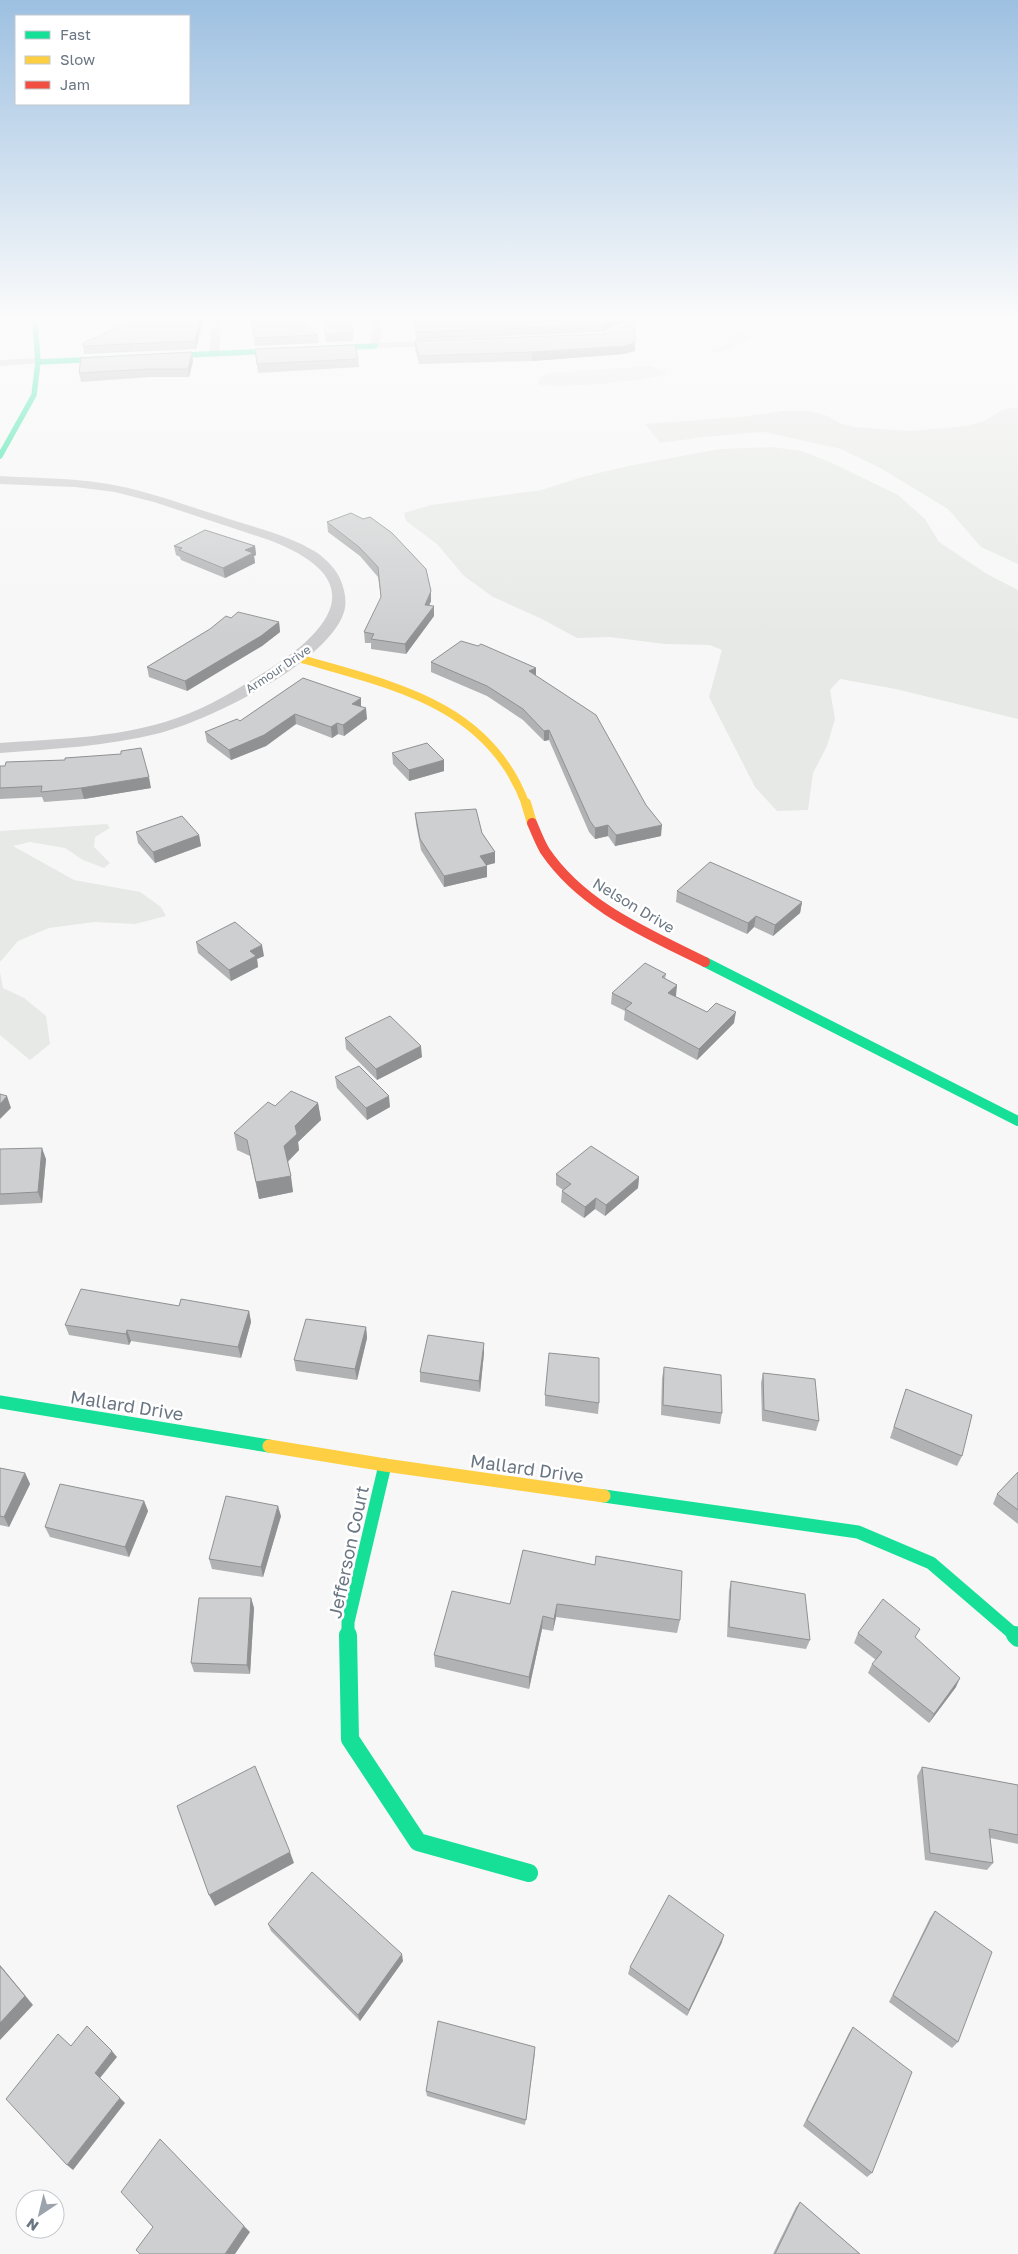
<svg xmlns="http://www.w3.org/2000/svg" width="1018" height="2254" font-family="'Golos Text',sans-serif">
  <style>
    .green { fill: #e6e9e5 }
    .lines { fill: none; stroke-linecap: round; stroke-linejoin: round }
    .street { fill: #ccccce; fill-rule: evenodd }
    .fast-far3 { stroke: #16e098; stroke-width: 5.5 }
    .fast-far2 { stroke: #16e098; stroke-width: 10 }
    .fast-far1 { stroke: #16e098; stroke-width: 13 }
    .fast { stroke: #16e098; stroke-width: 18 }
    .slow-far2 { stroke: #ffcf43; stroke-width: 8 }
    .slow-far1 { stroke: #ffcf43; stroke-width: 10 }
    .slow { stroke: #ffcf43; stroke-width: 13 }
    .jam { stroke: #f24e42; stroke-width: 10 }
    .wall { fill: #b1b2b3 }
    .shaded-wall { fill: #909192 }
    .building { fill: #cecfd0; stroke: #909192 }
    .labels { text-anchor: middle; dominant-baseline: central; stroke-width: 5; stroke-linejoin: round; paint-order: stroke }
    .far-street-label { font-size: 12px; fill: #6a7683; stroke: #fff }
    .street-label { font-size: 15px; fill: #6a7683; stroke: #fff }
    .near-street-label { font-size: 18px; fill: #6a7683; stroke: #fff }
  </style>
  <rect width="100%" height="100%" fill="#f7f7f7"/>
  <g class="green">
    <path d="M763 320H776C764 332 722 359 706 352L722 345 729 338 761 324Z"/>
    <path d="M650 366 668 373C645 382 564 388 539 385V378L549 373Z"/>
    <polygon points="1018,407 1018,564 981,547 948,509 882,469 841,449 764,432 704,437 660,443 645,424 740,417 783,411 810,411 828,416 842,424 855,427 909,431 967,426 984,421 1002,410"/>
    <polygon points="772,447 802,451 830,462 898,495 925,519 939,542 987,574 1018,590 1018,719 896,689 840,679 830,690 835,719 827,746 813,773 808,810 777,811 755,787 709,697 722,650 710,645 665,644 610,637 577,638 540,618 493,597 464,576 437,544 406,521 404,513 431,505 541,490 582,477 628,466 719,449"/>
    <polygon points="107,824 110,828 95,837 94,847 110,863 104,868 83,860 65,848 30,842 13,846 74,880 140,892 161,907 166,916 135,924 94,922 49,928 18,941 0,962 0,831"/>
    <polygon points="0,972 3,988 24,998 46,1016 50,1044 30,1060 0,1035"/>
  </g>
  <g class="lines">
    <g class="street">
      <polygon points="373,320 383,320 380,343 443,340 448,343 443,346 371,348 370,346"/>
      <polygon points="635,320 648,320 611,337 608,338 603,335"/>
      <polygon points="216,325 221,328 219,354 214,357 209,354 211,328"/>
      <polygon points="38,358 43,361 42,363 0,366 0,360"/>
      <path d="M0 476C34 478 68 478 102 483 143 489 181 504 220 516 252 527 287 534 316 552 326 559 337 570 341 581 345 591 347 602 344 612 328 663 209 720 160 733 108 746 54 749 0 753V743C55 739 112 738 165 722 199 712 230 694 260 675 332 631 374 580 269 540L154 502 115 492 75 487 0 484Z"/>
    </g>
    <g class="fast-far3">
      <polyline points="38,362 375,346"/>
      <polyline points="0,456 34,395 38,362 35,320"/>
    </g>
    <polyline class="fast-far2" points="705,962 1018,1121"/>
    <g class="fast-far1">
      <polyline points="0,1402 269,1446"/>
      <polyline points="604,1496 858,1532 931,1563 1016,1636"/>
      <polyline points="348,1636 348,1622 385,1465"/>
    </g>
    <g class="fast">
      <polyline points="348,1635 350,1739 418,1842 529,1873"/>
      <polyline points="1015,1635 1018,1638"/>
    </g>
    <path class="slow-far2" d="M298 658C391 685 489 703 526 805"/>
    <polyline class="slow-far1" points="526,803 532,823"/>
    <polyline class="slow" points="269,1446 385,1465 604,1496"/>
    <path class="jam" d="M532 823C536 832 540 843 545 851 583 907 647 933 705 962"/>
  </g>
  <g class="wall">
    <polygon points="135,320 203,320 196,349 84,354 83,346"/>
    <polygon points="252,320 318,335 319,343 255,346"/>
    <polygon points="414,320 630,320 602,332 416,340"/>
    <polygon points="353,333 353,341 326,342 325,334"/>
    <polygon points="415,341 635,343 635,351 624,354 532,361 419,364 415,349"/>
    <polygon points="255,349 358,359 359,367 258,373"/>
    <polygon points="193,361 189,377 150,377 81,382 79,373"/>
    <polygon points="327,522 431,601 429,606 434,606 434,616 406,654 371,649 371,643 365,643 364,632 381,598 378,577 360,556 328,532"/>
    <polygon points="174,546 255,546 256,555 254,556 255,563 225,578 181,560 180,557 176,555"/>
    <polygon points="231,618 279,622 280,632 262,646 187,691 149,677 147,667"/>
    <polygon points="431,662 536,668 536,676 661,836 615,846 608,836 595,839 589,832 549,740 544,741 523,720 487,696 431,672"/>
    <polygon points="303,678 361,707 367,719 344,736 338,734 332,738 296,724 266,746 231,760 207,742 205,732 240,721"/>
    <polygon points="392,753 444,771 409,781 393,764"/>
    <polygon points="0,766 151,788 84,799 44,802 42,797 0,799"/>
    <polygon points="415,813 482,833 495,852 495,863 486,865 487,877 444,887 421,850 416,824"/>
    <polygon points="136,832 199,835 201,846 155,863 138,843"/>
    <polygon points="677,891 802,902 800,913 773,936 754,927 747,934 676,902"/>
    <polygon points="196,942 264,956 257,959 258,967 231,981 198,953"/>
    <polygon points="666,974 665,979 677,985 675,996 707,1012 734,1023 697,1060 624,1020 625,1011 611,1004 612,993"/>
    <polygon points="345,1038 422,1057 377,1080 346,1049"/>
    <polygon points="335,1077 390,1107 367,1120 337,1088"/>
    <polygon points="318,1103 321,1120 298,1142 299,1150 288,1162 293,1192 259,1199 250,1156 237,1150 234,1133 275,1106"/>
    <polygon points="0,1149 46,1159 42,1203 0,1205"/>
    <polygon points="556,1174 639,1177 638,1188 605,1216 595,1209 584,1218 561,1202 562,1191 563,1190 556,1185"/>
    <polygon points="179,1306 249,1311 251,1322 241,1358 131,1341 129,1345 69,1335 65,1325"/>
    <polygon points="366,1327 367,1338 357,1380 296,1371 294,1360"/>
    <polygon points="484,1343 484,1353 480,1392 420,1382 420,1372"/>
    <polygon points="664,1367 722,1413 720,1424 661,1415 662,1378"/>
    <polygon points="763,1373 819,1421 816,1431 762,1421 761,1383"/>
    <polygon points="906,1389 962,1456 957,1466 890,1438"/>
    <polygon points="545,1395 599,1403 598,1414 545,1406"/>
    <polygon points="0,1468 25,1473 30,1484 9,1527 0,1525"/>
    <polygon points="1018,1472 1018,1524 993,1504 997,1494"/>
    <polygon points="144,1501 148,1511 129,1557 50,1537 45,1527"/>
    <polygon points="281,1516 263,1577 212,1569 209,1559"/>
    <polygon points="523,1550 680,1620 677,1633 556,1617 553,1631 542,1629 529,1689 435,1667 434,1655 510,1604"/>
    <polygon points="731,1581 810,1640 806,1649 727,1637 729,1591"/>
    <polygon points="251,1598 254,1608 250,1674 194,1672 191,1663"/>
    <polygon points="858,1633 916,1638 956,1687 929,1723 868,1673 872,1664 876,1660 854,1643"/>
    <polygon points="922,1767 1018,1785 1018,1844 990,1838 993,1863 987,1870 925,1860 917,1776"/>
    <polygon points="935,1911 958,2042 952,2048 889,2002 930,1918"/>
    <polygon points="268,1924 403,1961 360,2021 271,1931"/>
    <polygon points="722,1942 687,2016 628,1974 630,1967"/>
    <polygon points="853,2027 872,2173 867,2177 803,2126 849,2033"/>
    <polygon points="535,2053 525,2125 427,2096 426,2091"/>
    <polygon points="800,2202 860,2254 773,2254 796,2207"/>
  </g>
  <g class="shaded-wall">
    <polygon points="200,320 203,320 196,349 195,341"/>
    <polygon points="613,320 630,320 602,332 602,325"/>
    <polygon points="635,343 635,351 624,354 532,361 532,352"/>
    <polygon points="192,352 193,361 189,377 188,369"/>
    <polygon points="255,546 256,555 254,556 255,563 225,578 223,568 245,550"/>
    <polygon points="431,591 431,601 425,615 425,605"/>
    <polygon points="434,606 434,616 406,654 405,644"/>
    <polygon points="279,622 280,632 262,646 187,691 185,681"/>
    <polygon points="536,668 536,678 529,671"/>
    <polygon points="361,698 361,708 352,704"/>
    <polygon points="366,708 367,719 344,736 343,725"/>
    <polygon points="295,714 296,724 266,746 231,760 229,750"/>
    <polygon points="337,723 338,734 332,738 331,727"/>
    <polygon points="549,730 549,740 544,741 544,731"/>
    <polygon points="444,760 444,771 409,781 409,770"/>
    <polygon points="149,777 151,788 84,799 81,788"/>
    <polygon points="608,825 608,836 595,839 595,828"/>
    <polygon points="662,825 661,836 615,846 616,835"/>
    <polygon points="199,835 201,846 155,863 153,852"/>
    <polygon points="495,852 495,863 480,867 480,856"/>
    <polygon points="487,866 487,877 444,887 444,876"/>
    <polygon points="802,902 800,913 773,936 775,925"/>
    <polygon points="756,916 754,927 747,934 748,923"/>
    <polygon points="262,945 264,956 257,959 258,967 231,981 229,970 250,951"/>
    <polygon points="677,985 676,996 667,1004 668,993"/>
    <polygon points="736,1012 734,1023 697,1060 699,1049"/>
    <polygon points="421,1046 422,1057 377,1080 376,1069"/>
    <polygon points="7,1096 11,1108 0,1119 0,1104"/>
    <polygon points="389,1096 390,1107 367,1120 366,1108"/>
    <polygon points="318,1103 321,1120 298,1142 299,1150 287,1162 284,1146 295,1126"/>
    <polygon points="42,1148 46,1159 42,1203 38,1192"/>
    <polygon points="291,1176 293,1192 259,1199 256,1182"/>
    <polygon points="639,1177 638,1188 605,1216 606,1205"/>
    <polygon points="596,1198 595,1209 584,1218 585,1207"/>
    <polygon points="249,1311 251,1322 241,1358 238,1347"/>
    <polygon points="366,1327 367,1338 357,1380 355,1369"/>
    <polygon points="127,1330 131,1341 129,1345 126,1334"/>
    <polygon points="484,1343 484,1353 480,1392 479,1381"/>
    <polygon points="25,1473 30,1484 9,1527 4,1517"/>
    <polygon points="144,1501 148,1511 129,1557 125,1547"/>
    <polygon points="278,1506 281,1516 263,1577 261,1567"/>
    <polygon points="251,1598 254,1608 250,1674 247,1665"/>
    <polygon points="557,1604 556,1617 553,1631 554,1619"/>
    <polygon points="543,1616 542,1629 529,1689 529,1677"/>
    <polygon points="960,1678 956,1687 929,1723 934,1714"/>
    <polygon points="290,1852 294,1863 215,1906 209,1895"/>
    <polygon points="724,1935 722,1942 687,2016 689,2010"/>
    <polygon points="402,1954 403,1961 360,2021 358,2015"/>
    <polygon points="0,1965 33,2005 0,2040"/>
    <polygon points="112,2051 117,2057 100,2078 95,2073"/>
    <polygon points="120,2098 125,2103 73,2170 67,2165"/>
    <polygon points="244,2226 250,2232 235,2254 225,2254"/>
  </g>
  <g class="building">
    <polygon points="135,320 200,320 195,341 83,346 83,343"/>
    <polygon points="252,320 298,320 318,335 254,338"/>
    <polygon points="325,320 350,320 353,333 325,334"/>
    <polygon points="414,320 613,320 602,325 416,332"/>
    <polygon points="635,320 635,343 624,346 532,352 419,356 415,341 604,334"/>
    <polygon points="355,345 358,359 257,364 255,349"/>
    <polygon points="192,352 188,369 149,369 79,373 81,358"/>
    <polygon points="351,513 363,519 370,517 392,533 426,569 431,591 425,605 434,606 405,644 371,639 374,634 364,632 381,597 378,567 359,547 327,522"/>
    <polygon points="205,530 255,546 245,550 253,553 223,568 179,550 182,548 174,546"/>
    <polygon points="238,612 279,622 261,636 185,681 147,667 210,629 226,616 231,618"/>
    <polygon points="461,641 478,646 481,644 536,668 529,671 596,715 646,805 662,825 616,835 608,825 595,828 590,821 549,730 544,731 523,709 487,686 431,662"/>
    <polygon points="303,678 361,698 352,704 366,708 343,725 337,723 331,727 295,714 264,735 229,750 205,732 237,719 240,721"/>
    <polygon points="427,743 444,760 409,770 392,753"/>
    <polygon points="141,748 149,777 81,788 41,792 42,786 0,788 0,766 5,766 6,762 65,760 65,758 121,754 121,751"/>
    <polygon points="476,809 482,833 495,852 480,856 487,866 444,876 420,839 415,813"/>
    <polygon points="182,816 199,835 153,852 136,832"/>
    <polygon points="710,862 802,902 775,925 756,916 748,923 677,891"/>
    <polygon points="235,922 262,945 250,951 256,956 229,970 196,942"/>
    <polygon points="645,963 666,974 662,977 677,985 668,993 707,1012 716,1003 736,1012 699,1049 625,1009 632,1003 612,993"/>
    <polygon points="390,1016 421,1046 376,1069 345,1038"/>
    <polygon points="359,1066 389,1096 366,1108 335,1077"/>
    <polygon points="291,1091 318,1103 295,1126 297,1134 284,1146 291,1176 256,1182 247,1140 234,1133 268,1102 275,1106"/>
    <polygon points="0,1094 7,1096 0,1104"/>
    <polygon points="591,1146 639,1177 606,1205 596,1198 585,1207 562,1191 571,1184 556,1174"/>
    <polygon points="42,1148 38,1192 0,1194 0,1149"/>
    <polygon points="81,1289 179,1306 181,1299 249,1311 238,1347 127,1330 126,1334 65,1325"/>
    <polygon points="306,1319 366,1327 355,1369 294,1360"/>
    <polygon points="428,1335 484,1343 479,1381 420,1372"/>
    <polygon points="549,1353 599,1358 599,1403 545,1395"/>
    <polygon points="664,1367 721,1375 722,1413 663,1405"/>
    <polygon points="763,1373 815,1379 819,1421 764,1410"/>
    <polygon points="906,1389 972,1415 962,1456 894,1427"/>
    <polygon points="0,1468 25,1473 4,1517 0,1516"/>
    <polygon points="1018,1472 1018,1510 997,1494"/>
    <polygon points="60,1484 144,1501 125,1547 45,1527"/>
    <polygon points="226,1496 278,1506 261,1567 209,1559"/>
    <polygon points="523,1550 595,1565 596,1556 682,1571 680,1620 557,1604 554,1619 543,1616 529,1677 434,1655 452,1591 510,1604"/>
    <polygon points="731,1581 805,1594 810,1640 729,1627"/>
    <polygon points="199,1598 251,1598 247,1665 191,1663"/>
    <polygon points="883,1599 920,1629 915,1637 960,1678 934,1714 872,1664 882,1652 858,1633"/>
    <polygon points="255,1766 290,1852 209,1895 177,1806"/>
    <polygon points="922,1767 1018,1785 1018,1835 989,1829 993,1863 930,1853"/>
    <polygon points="312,1872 402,1954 358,2015 268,1924"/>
    <polygon points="669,1895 724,1935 689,2010 630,1967"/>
    <polygon points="935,1911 992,1952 958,2042 893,1995"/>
    <polygon points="0,1966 25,1996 0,2023"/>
    <polygon points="438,2021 535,2047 526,2120 426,2091"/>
    <polygon points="87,2026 112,2051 95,2073 120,2098 67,2165 6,2099 58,2034 71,2046"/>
    <polygon points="853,2027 912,2072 872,2173 807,2120"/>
    <polygon points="160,2139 244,2226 225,2254 140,2254 136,2250 153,2227 121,2192"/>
    <polygon points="800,2202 860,2254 775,2254"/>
  </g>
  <linearGradient id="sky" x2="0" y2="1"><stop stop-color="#9dc0e1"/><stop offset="0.5" stop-color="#fbfbfb"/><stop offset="1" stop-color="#fbfbfb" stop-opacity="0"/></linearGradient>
  <rect width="1018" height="636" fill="url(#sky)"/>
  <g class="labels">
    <g class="far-street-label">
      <text transform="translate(278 669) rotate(-34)">Armour Drive</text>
    </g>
    <g class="street-label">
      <text transform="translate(634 905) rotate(31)">Nelson Drive</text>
    </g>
    <g class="near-street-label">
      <text transform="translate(127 1405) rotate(9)">Mallard Drive</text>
      <text transform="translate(527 1468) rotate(8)">Mallard Drive</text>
      <text transform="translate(348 1552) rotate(-78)">Jefferson Court</text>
    </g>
  </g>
  <rect x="15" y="15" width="175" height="90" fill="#ffffff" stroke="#c3c8cd"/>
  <rect x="25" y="31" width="25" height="8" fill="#16e098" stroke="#c3c8cd"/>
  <text x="60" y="40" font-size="15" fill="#6a7683">Fast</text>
  <rect x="25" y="56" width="25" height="8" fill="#ffcf43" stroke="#c3c8cd"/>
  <text x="60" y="65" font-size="15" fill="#6a7683">Slow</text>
  <rect x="25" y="81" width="25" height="8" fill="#f24e42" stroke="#c3c8cd"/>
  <text x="60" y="90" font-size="15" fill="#6a7683">Jam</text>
  <g transform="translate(40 2214) rotate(215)"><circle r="24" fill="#ffffff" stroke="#c3c8cd"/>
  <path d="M0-4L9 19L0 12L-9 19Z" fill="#9ba3ac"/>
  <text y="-8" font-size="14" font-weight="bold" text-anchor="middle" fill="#6a7683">N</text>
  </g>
</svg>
